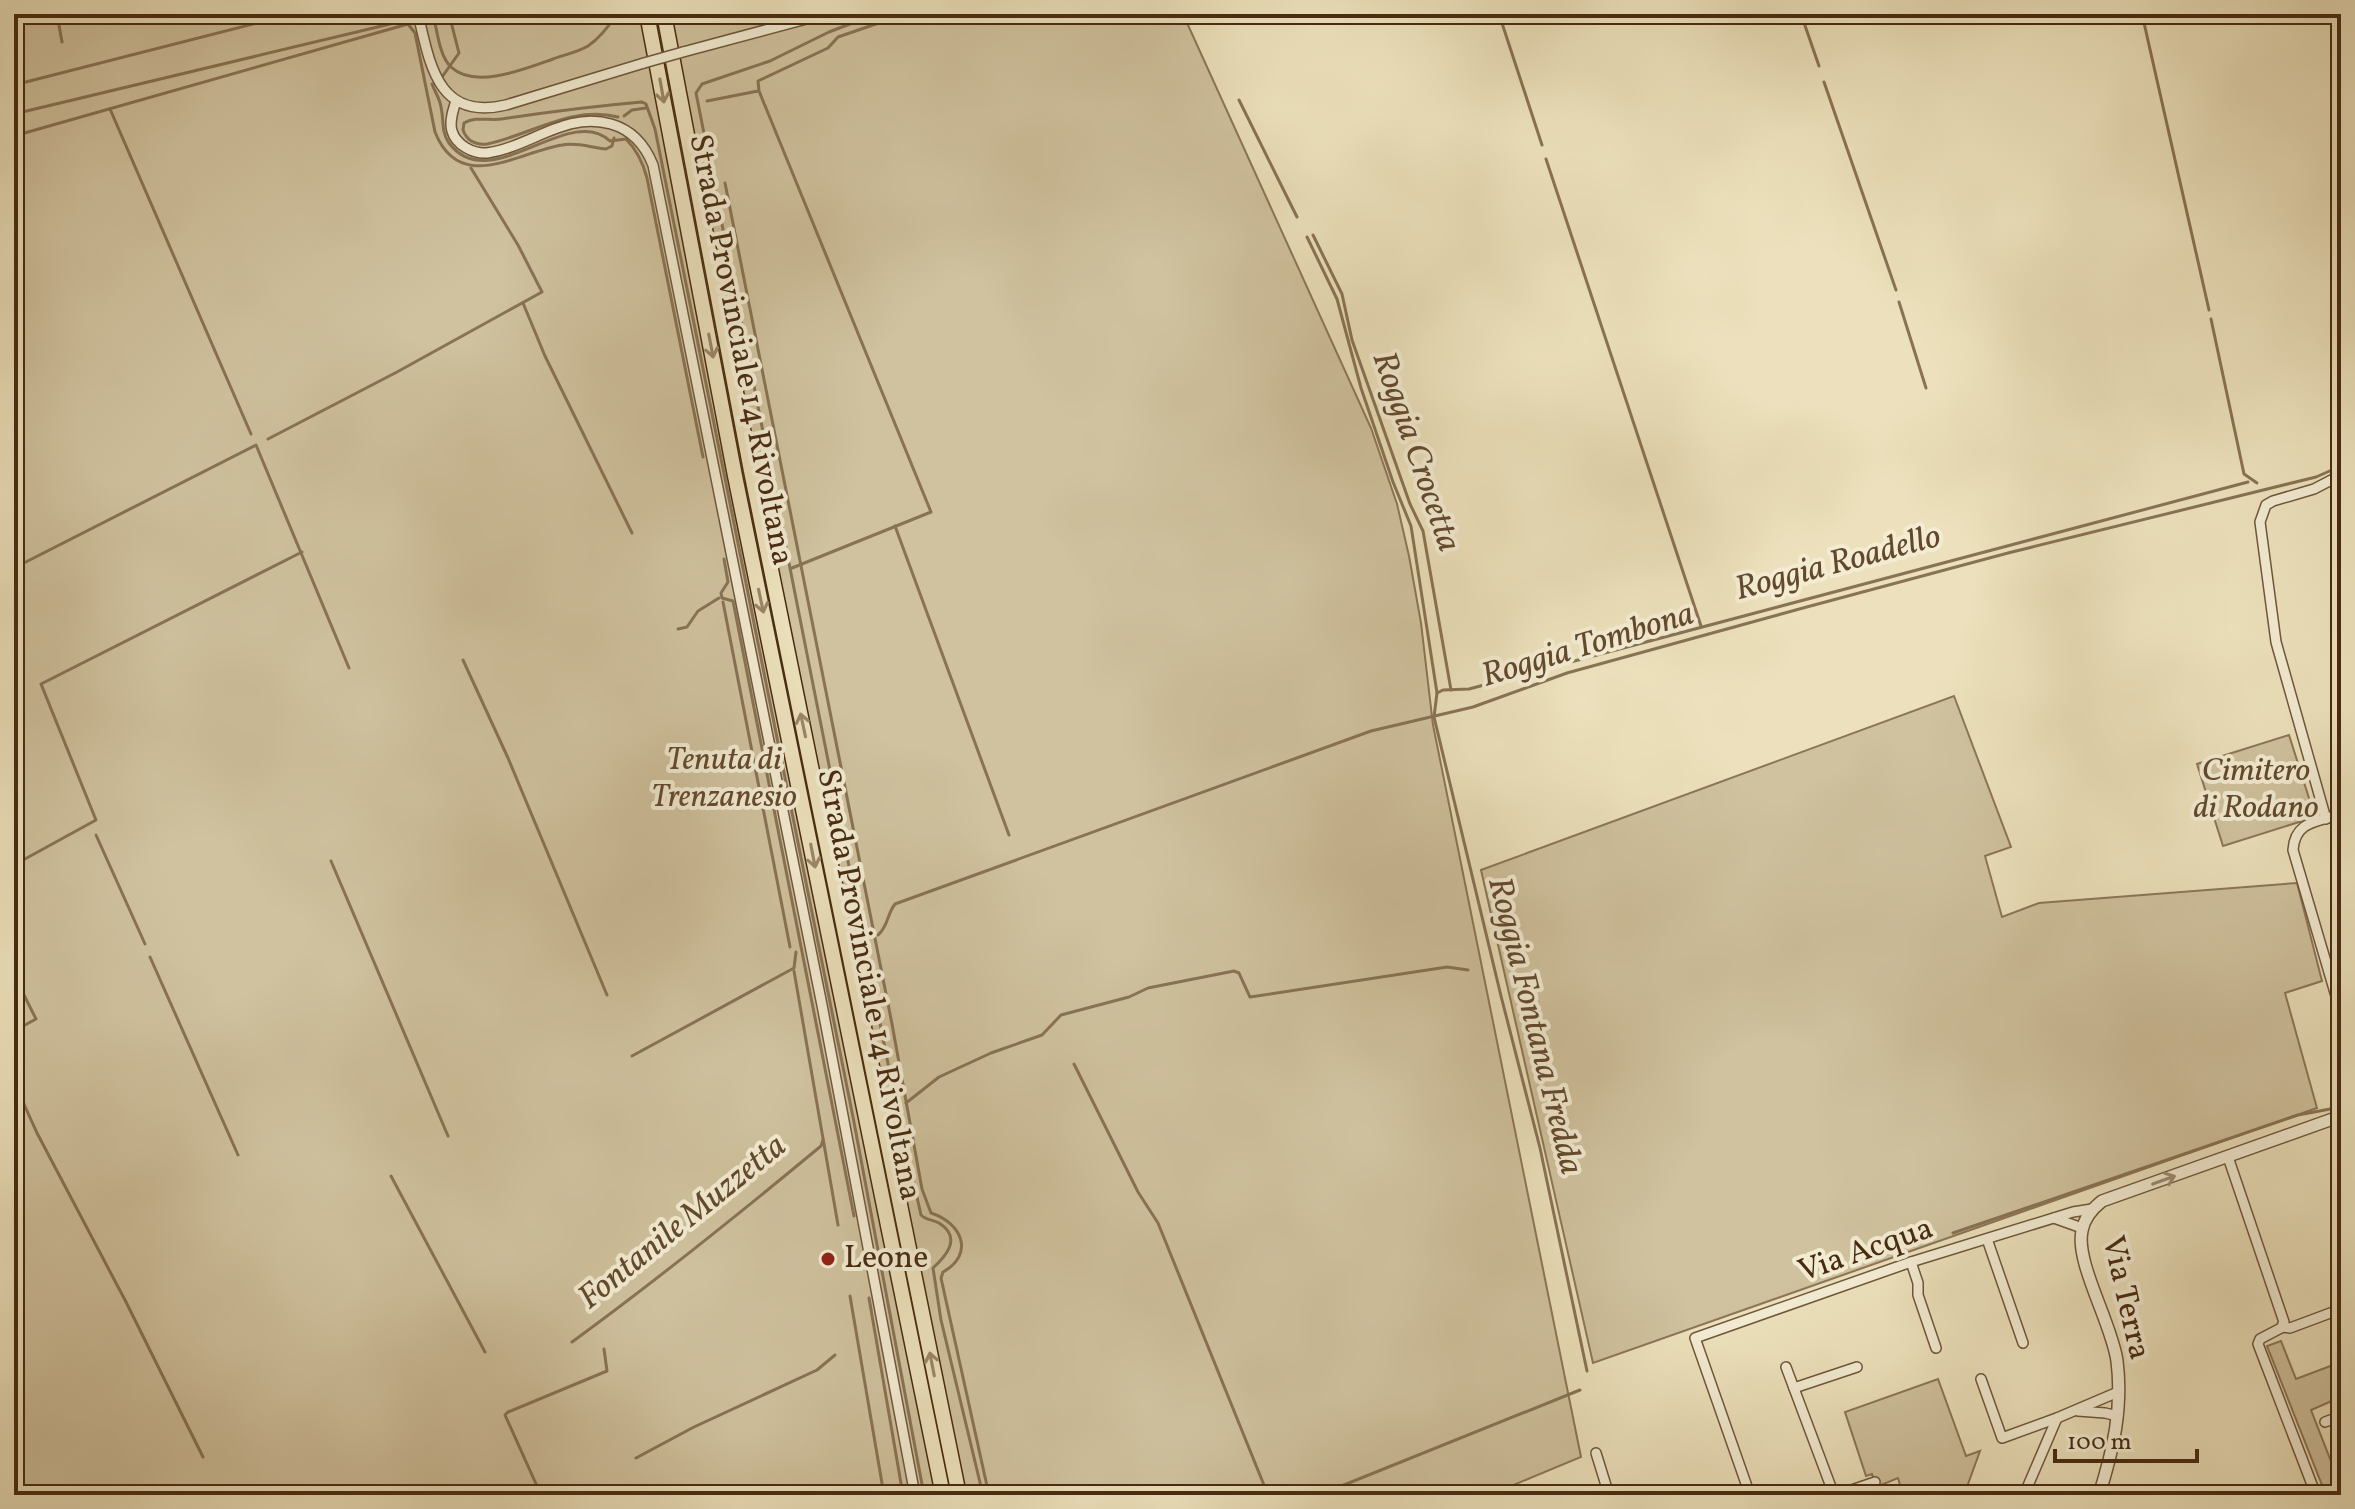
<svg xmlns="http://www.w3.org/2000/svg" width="2355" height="1509" font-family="Vollkorn,serif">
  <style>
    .green { fill: #d0c29f; stroke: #8c7658; stroke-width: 2 }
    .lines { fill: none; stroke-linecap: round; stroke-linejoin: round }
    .stream { stroke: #887355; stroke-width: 3 }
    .minor-casing { stroke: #70583c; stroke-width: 12 }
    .tertiary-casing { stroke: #70583c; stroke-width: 14 }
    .trunk-casing { stroke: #472b11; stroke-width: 17 }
    .minor { stroke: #f3ecd3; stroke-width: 9 }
    .tertiary { stroke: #f3ecd3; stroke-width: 11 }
    .trunk { stroke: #ece1bc; stroke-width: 14 }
    .minor-bridge-casing { stroke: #70583c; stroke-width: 12; stroke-linecap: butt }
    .minor-bridge { stroke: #f3ecd3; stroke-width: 9 }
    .oneway { stroke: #9a8666 }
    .oneway2 { stroke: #9d8c72 }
    .poi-dot { fill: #8f2418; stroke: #f3ecd3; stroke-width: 3 }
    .labels { text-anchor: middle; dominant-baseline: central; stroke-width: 8; stroke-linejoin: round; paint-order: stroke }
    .street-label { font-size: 32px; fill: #472b11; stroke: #f3ecd3 }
    .park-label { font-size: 32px; font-style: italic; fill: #62492d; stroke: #f3ecd3 }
    .poi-label { font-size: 32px; fill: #472b11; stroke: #f3ecd3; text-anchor: start }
    .water-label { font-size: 34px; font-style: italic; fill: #62492d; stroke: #f3ecd3 }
  </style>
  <rect width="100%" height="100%" fill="#ece1bc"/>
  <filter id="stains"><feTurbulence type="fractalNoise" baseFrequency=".0025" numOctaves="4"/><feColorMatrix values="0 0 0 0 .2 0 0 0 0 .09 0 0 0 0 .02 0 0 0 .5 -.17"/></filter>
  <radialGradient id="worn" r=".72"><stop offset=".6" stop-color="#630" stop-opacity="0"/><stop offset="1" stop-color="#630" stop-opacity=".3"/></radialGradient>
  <g class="green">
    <polygon points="14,14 1183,14 1371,428 1397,504 1409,556 1421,623 1433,725 1581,1457 1489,1495 14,1495"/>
    <polygon points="1954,696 2011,847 1985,856 2002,917 2039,903 2297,883 2322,981 2285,993 2317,1108 1593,1363 1481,870"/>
    <polygon points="2289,735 2315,817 2223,846 2197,764"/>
    <polygon points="2281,1341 2296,1379 2341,1362 2341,1397 2311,1410 2341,1487 2341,1495 2326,1495 2267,1346"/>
    <polygon points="1938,1379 1966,1456 1980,1451 1964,1495 1903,1495 1898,1478 1876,1487 1872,1474 1866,1476 1845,1412"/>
  </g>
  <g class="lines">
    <g class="stream">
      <polyline points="57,14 62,42"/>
      <path d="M433 14C437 29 439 56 451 67 475 90 527 68 553 59 564 55 578 52 588 46 600 38 609 26 617 14"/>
      <polyline points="684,14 687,19 692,21 722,14"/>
      <path d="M876 14 829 32 770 61 702 84 696 93 897 1109 921 1215C927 1221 932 1219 939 1223 963 1238 945 1257 933 1268L941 1320 983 1495"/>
      <polyline points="1499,14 1542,145"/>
      <polyline points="1801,14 1819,66"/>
      <polyline points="2142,14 2209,310"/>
      <polyline points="442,77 459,53 449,14"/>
      <polyline points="1824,82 1896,290"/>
      <path d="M432 84C435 92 440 99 441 107 444 120 441 132 449 143 490 198 569 102 610 141L626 139C637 150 643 163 647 178L703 457"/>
      <polyline points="14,85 292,14"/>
      <polyline points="1239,100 1297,217"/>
      <polyline points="707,101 758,91"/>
      <polyline points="110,109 251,434"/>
      <polyline points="14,114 411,19"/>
      <polyline points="624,116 632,110 646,108"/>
      <path d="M618 117C571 105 531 135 487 144 476 145 467 141 463 130L464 123C476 116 489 121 502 119 548 112 595 106 642 102L646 104 655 129 853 1117 924 1495"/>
      <path d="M14 136 408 24 415 33 435 132C460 195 518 152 562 145 578 142 592 148 606 149L612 146 614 138"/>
      <polyline points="1546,159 1701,626"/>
      <path d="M725 183 892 1024 922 1189 931 1213C962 1223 975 1254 943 1272L941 1278 989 1495"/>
      <polyline points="1313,235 1342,294 1352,340 1410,504 1423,531 1451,690"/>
      <polyline points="1307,237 1337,299 1361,388 1393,482 1411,526 1437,693 1443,690 1469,689 2248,482"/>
      <polyline points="1899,302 1926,388"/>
      <polyline points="523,303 545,356 632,533"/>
      <polyline points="2211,319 2244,474 2257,483"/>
      <polyline points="268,439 397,372 542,292 518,245 471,168"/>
      <polyline points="895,526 1009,835"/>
      <polyline points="724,559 728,582 721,593 722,598 733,601 854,1216"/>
      <polyline points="14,568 256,445 349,668"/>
      <polyline points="792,568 931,512 759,91 758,81 828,48 838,37 905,14"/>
      <polyline points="723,602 790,947"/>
      <polyline points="678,629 687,627 698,611 719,598"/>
      <polyline points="463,660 508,758 607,995"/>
      <polyline points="1437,693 1434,717 1501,996 1540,1148 1587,1371"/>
      <polyline points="96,835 145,944"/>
      <polyline points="331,861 448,1136"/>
      <polyline points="14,865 96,820 41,684 302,552"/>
      <path d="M878 935C888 927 887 914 895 904L1371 731 1473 707 1567 673 1803 608 2008 553 2316 477 2341 466"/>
      <polyline points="150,957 238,1155"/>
      <polyline points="794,971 838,1225"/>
      <polyline points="14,975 36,1019 14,1031"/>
      <polyline points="632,1056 794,968 796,952"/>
      <polyline points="1074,1064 1138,1192 1158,1223 1268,1495"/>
      <polyline points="14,1082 37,1133 126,1302 203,1457"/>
      <polyline points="906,1103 939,1077 991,1053 1042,1035 1061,1015 1129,997 1148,988 1234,971 1239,973 1250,997 1447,967 1468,970"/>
      <polyline points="391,1176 485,1352"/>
      <polyline points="1953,1233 2298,1115 2341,1107"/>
      <polyline points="850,1296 884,1495"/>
      <polyline points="869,1298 903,1495"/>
      <path d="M572 1342C657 1280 739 1214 821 1146L823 1140"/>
      <polyline points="636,1458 694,1427 817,1370 835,1355"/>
      <polyline points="541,1495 505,1415 508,1412 607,1371 604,1349"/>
      <polyline points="1319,1495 1580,1390"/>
    </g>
    <defs>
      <g id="minor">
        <path d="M418 14C430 65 438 121 506 105L644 63"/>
        <polyline points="683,52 825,14"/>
        <path d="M456 101C453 110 449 122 452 131 456 145 473 154 487 153 530 147 566 111 611 124 632 130 645 145 653 165L822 1005 915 1495"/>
        <path d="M2341 814C2317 822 2295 821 2293 850L2341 1013"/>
        <polyline points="2326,819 2276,642 2260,522 2266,505 2273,501 2314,489 2341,475"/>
        <polyline points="2228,1157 2284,1322 2281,1328 2260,1339 2258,1344 2316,1495"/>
        <polyline points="2054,1218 2082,1228"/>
        <polyline points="1987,1239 2023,1343"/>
        <polyline points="1911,1262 1918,1283 1918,1295 1936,1348"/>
        <polyline points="2282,1327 2290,1328 2341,1309"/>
        <polyline points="1786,1367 1834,1495"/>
        <polyline points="1981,1379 2002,1438 2057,1418 2118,1392"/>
        <polyline points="1794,1388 1857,1367"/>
        <polyline points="2078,1411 2105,1413 2118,1416"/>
        <polyline points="2325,1422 2341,1416"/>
        <polyline points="1596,1453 1609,1495"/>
        <polyline points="1750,1495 1695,1338 1911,1262 2073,1212 2092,1209"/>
        <polyline points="1837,1495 1875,1482"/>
        <polyline points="2024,1495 2057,1418"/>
      </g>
      <path id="tertiary" d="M2099 1495C2113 1451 2123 1408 2117 1361 2112 1324 2075 1262 2082 1231 2084 1218 2092 1209 2102 1201L2341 1116"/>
      <g id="trunk">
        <polyline points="647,14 735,476 943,1495"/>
        <polyline points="664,14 751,471 959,1495"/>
      </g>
    </defs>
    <use href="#minor" class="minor-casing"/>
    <use href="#tertiary" class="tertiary-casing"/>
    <use href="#trunk" class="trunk-casing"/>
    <use href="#minor" class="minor"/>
    <use href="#tertiary" class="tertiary"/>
    <use href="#trunk" class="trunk"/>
    <defs>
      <polyline id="minor-bridge" points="644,63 683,52"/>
    </defs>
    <use href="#minor-bridge" class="minor-bridge-casing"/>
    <use href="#minor-bridge" class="minor-bridge"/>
  </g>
  <defs><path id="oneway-shaft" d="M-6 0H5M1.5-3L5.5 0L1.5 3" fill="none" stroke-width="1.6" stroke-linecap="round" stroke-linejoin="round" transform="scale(2)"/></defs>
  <g class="oneway">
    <use href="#oneway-shaft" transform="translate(662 91) rotate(80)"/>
    <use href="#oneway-shaft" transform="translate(711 346) rotate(79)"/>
    <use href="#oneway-shaft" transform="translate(761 601) rotate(78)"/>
    <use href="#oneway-shaft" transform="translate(803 725) rotate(-102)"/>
    <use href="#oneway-shaft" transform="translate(813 856) rotate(79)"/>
    <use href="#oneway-shaft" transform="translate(932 1364) rotate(-101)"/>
  </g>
  <use class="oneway2" href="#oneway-shaft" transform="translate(2164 1180) rotate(-20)"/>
  <circle class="poi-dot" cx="828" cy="1259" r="8"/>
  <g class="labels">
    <g class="street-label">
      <text transform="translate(740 350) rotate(79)">Strada Provinciale 14 Rivoltana</text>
      <text transform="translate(868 985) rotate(79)">Strada Provinciale 14 Rivoltana</text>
      <text transform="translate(1866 1251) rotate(-19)">Via Acqua</text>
      <text transform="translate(2125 1298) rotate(77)">Via Terra</text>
    </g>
    <g class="park-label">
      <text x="724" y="761">Tenuta di<tspan x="724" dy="37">Trenzanesio</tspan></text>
      <text x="2256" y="772">Cimitero<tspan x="2256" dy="37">di Rodano</tspan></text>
    </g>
    <g class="poi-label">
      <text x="844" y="1259">Leone</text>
    </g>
    <g class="water-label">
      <text transform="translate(1415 452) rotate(71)">Roggia Crocetta</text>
      <text transform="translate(1838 564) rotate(-15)">Roggia Roadello</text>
      <text transform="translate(1588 646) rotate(-17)">Roggia Tombona</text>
      <text transform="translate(1534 1026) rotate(76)">Roggia Fontana Fredda</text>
      <text transform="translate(683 1223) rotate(-39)">Fontanile Muzzetta</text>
    </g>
  </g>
  <rect width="2355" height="1509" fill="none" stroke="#ece1bc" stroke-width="48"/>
  <rect x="16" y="16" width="2323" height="1477" fill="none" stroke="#472b11" stroke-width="4"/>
  <rect x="24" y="24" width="2307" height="1461" fill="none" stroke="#472b11" stroke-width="2"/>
  <path d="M2055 1449v12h142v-12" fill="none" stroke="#472b11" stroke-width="4"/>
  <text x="2067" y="1449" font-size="24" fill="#472b11" stroke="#f3ecd3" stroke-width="6" paint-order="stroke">100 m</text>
  <rect width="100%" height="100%" filter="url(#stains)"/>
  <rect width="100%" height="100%" fill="url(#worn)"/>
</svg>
